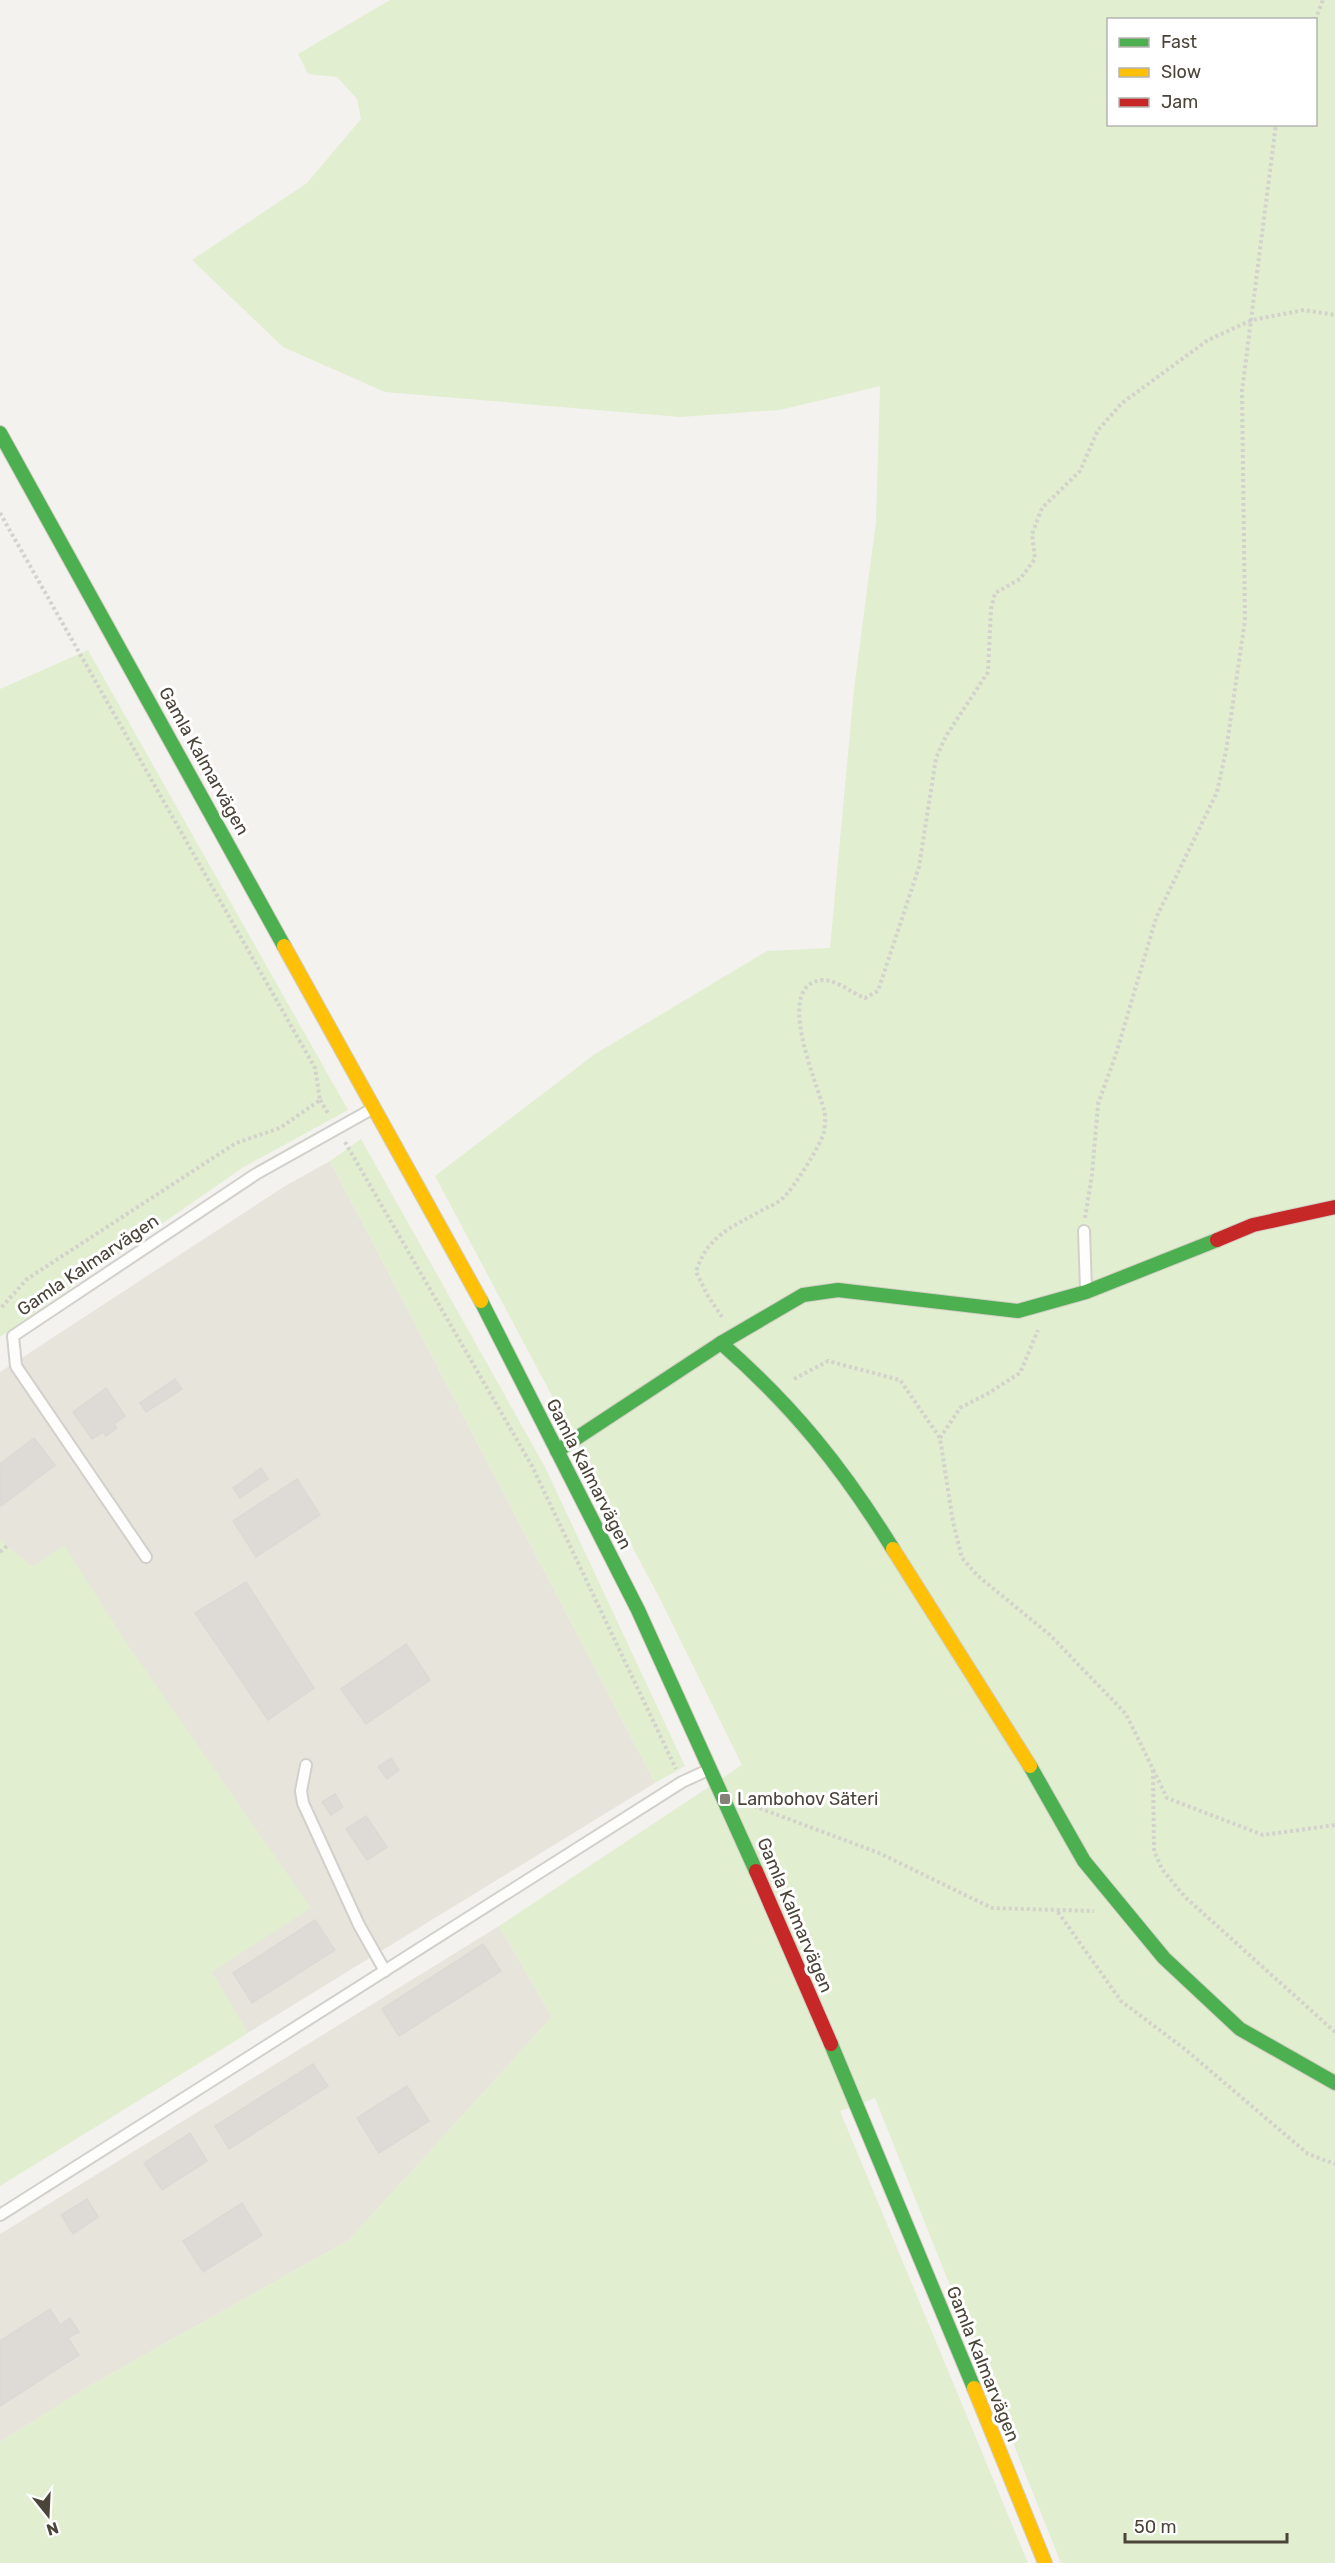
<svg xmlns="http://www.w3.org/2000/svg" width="1335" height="2563" font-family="Rubik,sans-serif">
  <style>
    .residential { fill: #e7e4dc }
    .green { fill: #e1eecf; fill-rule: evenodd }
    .building { fill: #dedbd6; stroke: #dcd9d4; stroke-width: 1.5 }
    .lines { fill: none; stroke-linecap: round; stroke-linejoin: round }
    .lane-casing { stroke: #d2d0cb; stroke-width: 14 }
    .fast-casing { stroke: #d3cfc5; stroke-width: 16 }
    .slow-casing { stroke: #d3cfc5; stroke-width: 16 }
    .jam-casing { stroke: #d3cfc5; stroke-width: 16 }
    .path { stroke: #d3d2cc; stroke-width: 4; stroke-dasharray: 3 3; stroke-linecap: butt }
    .lane { stroke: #fdfdfc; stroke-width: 10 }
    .fast { stroke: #4caf50; stroke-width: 14 }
    .slow { stroke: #ffc107; stroke-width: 14 }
    .jam { stroke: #c62828; stroke-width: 14 }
    .poi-dot { fill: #868178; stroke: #fff; stroke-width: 2 }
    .labels { text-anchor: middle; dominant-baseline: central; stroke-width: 6; stroke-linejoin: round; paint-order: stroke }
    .street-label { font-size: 18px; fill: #4b4439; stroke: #fff }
    .poi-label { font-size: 18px; fill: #4b4439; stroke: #fff; text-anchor: start }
  </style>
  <rect width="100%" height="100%" fill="#f4f2ee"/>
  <g class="residential">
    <polygon points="330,1161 655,1783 0,2185 64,1546 33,1568 0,1540 0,1372 285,1186"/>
    <polygon points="499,1926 552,2017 349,2240 91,2385 0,2442 0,2234"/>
  </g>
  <g class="green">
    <path d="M390 0H1335V2563H1061L875 2098 840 2111 1028 2563H0V2442L91 2385 349 2240 552 2017 499 1926 742 1765 658 1595 435 1176 595 1054 767 951 830 948 854 689 876 522 880 386 780 410 680 417 385 392 283 347 192 260 307 183 361 119 357 99 337 77 308 74 298 54ZM1108 20H1316V124H1108Z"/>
    <polygon points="88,650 348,1110 242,1168 0,1337 0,689"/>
    <polygon points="361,1139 545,1467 685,1766 655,1783 330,1161"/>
    <polygon points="0,1540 33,1567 64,1545 128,1645 311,1908 212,1972 248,2033 0,2186"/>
  </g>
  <g class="building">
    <polygon points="175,1379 182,1389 146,1412 140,1403"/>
    <polygon points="106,1388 125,1416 114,1424 117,1428 106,1436 103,1432 92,1439 73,1412"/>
    <polygon points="34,1438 55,1465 1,1506 0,1464"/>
    <polygon points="261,1468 268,1479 240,1498 233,1488"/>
    <polygon points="297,1479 320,1515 256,1557 233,1521"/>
    <polygon points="246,1582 314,1688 268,1720 195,1613"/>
    <polygon points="406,1644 430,1680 366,1724 341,1689"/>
    <polygon points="391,1758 399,1770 387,1779 378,1767"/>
    <polygon points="335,1794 343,1807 331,1815 322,1802"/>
    <polygon points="366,1816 387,1847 367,1860 346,1829"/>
    <polygon points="315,1920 335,1950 252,2003 233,1973"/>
    <polygon points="483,1944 501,1971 399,2036 382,2009"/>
    <polygon points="313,2064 328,2086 229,2149 215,2126"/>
    <polygon points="407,2086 429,2121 379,2153 357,2118"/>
    <polygon points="190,2133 207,2161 162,2190 144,2163"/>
    <polygon points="87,2199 98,2217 73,2234 61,2215"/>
    <polygon points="242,2203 262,2235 203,2272 183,2241"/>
    <polygon points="50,2309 60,2325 70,2318 79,2332 68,2338 79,2355 0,2406 0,2341"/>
  </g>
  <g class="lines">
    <defs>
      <g id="lane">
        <polyline points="1084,1231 1086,1289"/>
        <polyline points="146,1557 16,1366 13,1336 256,1174 372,1109"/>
        <polyline points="306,1765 301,1791 303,1803 359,1925 385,1971"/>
        <polyline points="0,2215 682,1782 708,1770"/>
      </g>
      <g id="fast">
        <polyline points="0,433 284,946"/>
        <polyline points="481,1301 638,1610 756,1871"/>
        <polyline points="721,1343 803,1295 838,1290 1018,1311 1086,1292 1217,1240"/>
        <path d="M557 1451 721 1343C793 1406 843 1468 893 1549"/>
        <polyline points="1030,1766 1084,1861 1164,1958 1240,2029 1335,2083"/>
        <polyline points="831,2044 974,2388"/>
      </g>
      <g id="slow">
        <polyline points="284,946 481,1301"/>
        <polyline points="893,1549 1030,1766"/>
        <polyline points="974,2388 1045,2563"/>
      </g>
      <g id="jam">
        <polyline points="1217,1240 1253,1225 1335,1207"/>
        <polyline points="756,1871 831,2044"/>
      </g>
    </defs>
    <use href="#lane" class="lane-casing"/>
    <use href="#fast" class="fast-casing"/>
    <use href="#slow" class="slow-casing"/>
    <use href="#jam" class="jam-casing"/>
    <g class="path">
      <polyline points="1315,20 1323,0"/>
      <polyline points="0,513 315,1068 320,1100 280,1128 236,1143 27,1279 0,1309"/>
      <polyline points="320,1100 329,1115"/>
      <polyline points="345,1142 532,1466 676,1769"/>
      <polyline points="1085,1218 1092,1175 1098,1104 1116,1054 1156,918 1217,792 1226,751 1245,620 1242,391 1276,124"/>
      <path d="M722 1317 708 1296 696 1272C707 1235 733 1227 764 1209 770 1206 778 1203 783 1198 793 1189 821 1145 824 1132 825 1126 826 1116 824 1110 818 1085 772 983 823 980 837 980 852 993 865 998L878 991 919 867 936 758 946 736 988 672 991 609 995 593 1020 579 1035 559 1032 534 1042 508 1080 471 1098 430 1122 403 1208 340 1252 320 1304 310 1335 315"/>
      <polyline points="794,1379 828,1361 900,1380 940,1438 953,1522 962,1558 978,1576 1050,1635 1126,1714 1167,1798 1263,1835 1335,1825"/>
      <polyline points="940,1438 960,1408 987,1394 1020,1373 1038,1330"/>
      <polyline points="0,1552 7,1546"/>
      <polyline points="1153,1770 1154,1851 1162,1869 1185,1897 1335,2032"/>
      <polyline points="754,1806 879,1853 992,1908 1094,1911"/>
      <polyline points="1058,1912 1121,2001 1186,2050 1308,2154 1335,2164"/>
    </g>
    <use href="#lane" class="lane"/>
    <use href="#fast" class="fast"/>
    <use href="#slow" class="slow"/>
    <use href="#jam" class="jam"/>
  </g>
  <rect class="poi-dot" x="719" y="1793" width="12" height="12" rx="3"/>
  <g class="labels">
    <g class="street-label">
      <text transform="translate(204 761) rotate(61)">Gamla Kalmarvägen</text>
      <text transform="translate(88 1265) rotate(-34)">Gamla Kalmarvägen</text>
      <text transform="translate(589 1474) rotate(63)">Gamla Kalmarvägen</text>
      <text transform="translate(795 1915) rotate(67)">Gamla Kalmarvägen</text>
      <text transform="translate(983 2364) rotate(68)">Gamla Kalmarvägen</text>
    </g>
    <g class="poi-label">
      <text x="737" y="1799">Lambohov Säteri</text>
    </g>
  </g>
  <rect x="1107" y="18" width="210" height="108" fill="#ffffff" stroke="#b7b4b0" stroke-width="1.5"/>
  <rect x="1119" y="38" width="30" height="9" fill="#4caf50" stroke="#b7b4b0" stroke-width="1.5"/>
  <text x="1161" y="48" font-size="18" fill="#4b4439">Fast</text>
  <rect x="1119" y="68" width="30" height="9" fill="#ffc107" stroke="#b7b4b0" stroke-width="1.5"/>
  <text x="1161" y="78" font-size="18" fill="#4b4439">Slow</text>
  <rect x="1119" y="98" width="30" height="9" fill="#c62828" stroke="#b7b4b0" stroke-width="1.5"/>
  <text x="1161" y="108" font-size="18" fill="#4b4439">Jam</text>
  <g transform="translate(48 2515) rotate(162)" stroke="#ffffff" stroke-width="4.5" paint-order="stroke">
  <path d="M0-4.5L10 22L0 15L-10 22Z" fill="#4b4439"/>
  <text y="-9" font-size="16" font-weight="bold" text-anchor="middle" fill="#4b4439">N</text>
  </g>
  <path d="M1125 2533v9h162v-9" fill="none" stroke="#4b4439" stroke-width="3"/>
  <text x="1134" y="2533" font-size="18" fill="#4b4439" stroke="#ffffff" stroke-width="4.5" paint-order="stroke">50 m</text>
</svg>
